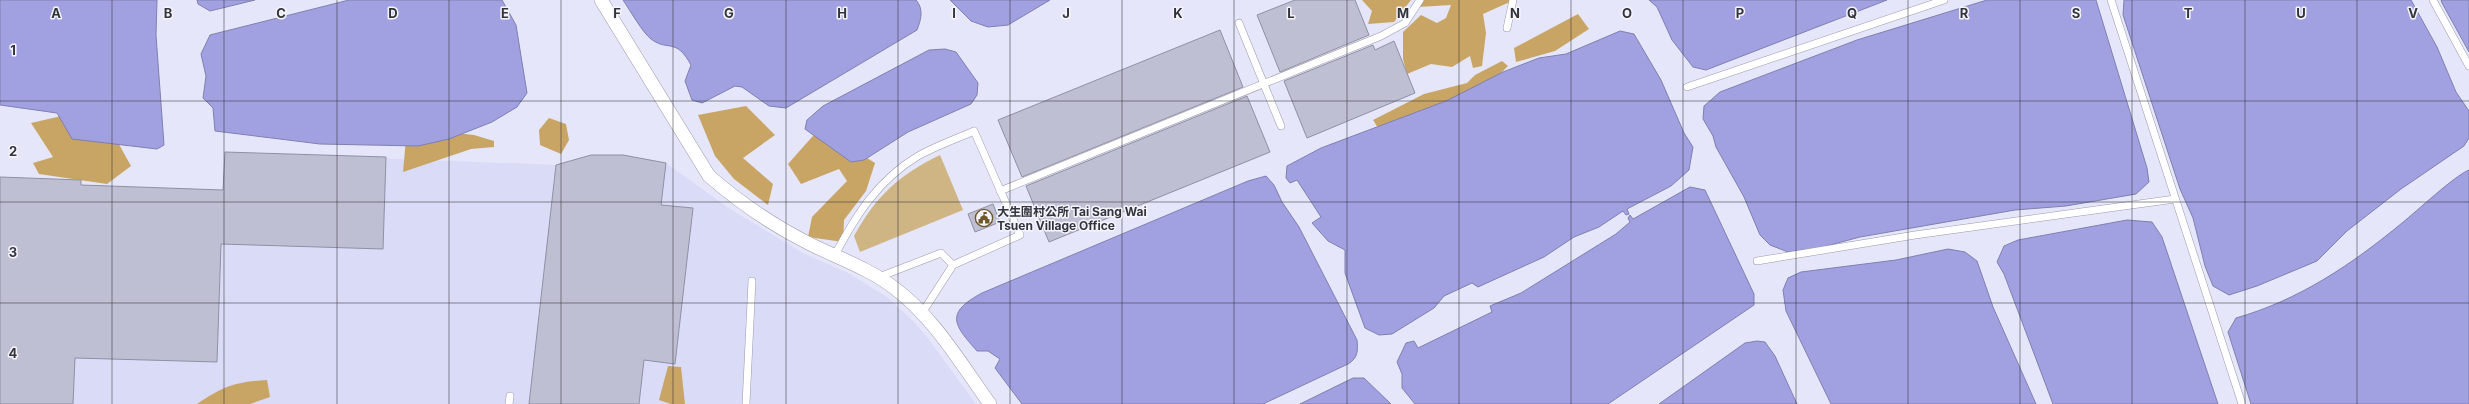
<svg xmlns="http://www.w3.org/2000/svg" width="2469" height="404" font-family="Inter,'Noto Sans TC',sans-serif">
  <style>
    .built { fill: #dadbf7 }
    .green { fill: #cfb584 }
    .forest { fill: #c8a564 }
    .water { fill: #a1a0e1; stroke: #8080af }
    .building { fill: #bebfd3; stroke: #9090a3 }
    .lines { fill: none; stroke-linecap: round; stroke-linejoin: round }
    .lane-casing { stroke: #999aac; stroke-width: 8 }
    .street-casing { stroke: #999aac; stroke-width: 14 }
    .lane { stroke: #fff; stroke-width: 7 }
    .street { stroke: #fff; stroke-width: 13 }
    .grid { fill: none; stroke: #33343b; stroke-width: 1; stroke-opacity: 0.55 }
    .labels { text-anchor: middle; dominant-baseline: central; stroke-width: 3; stroke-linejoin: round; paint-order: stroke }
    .poi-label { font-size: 12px; font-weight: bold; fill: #33343b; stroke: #f4f4fd; text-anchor: start }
    .grid-label { font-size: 13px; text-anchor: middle; font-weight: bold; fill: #33343b; stroke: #f4f4fd; stroke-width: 3; stroke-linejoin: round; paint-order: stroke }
  </style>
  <rect width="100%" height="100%" fill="#e5e6fa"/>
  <polygon class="built" points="225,152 556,165 591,155 623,155 666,163 727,207 803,253 848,273 887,297 913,321 927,337 976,404 0,404 0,177 81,180 81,185 223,190"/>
  <path class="green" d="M940 155 963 210 860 252 854 236C876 196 899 175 940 155Z"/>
  <g class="forest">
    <polygon points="1362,0 1411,0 1394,22 1368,24 1372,11"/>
    <polygon points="1423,0 1512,0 1512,1 1483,14 1486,33 1482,66 1473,68 1470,56 1452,67 1431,64 1407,74 1403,59 1403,32 1421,15 1437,23 1446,18 1451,5 1418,7"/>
    <polygon points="1578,14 1589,29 1555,51 1516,62 1514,48"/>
    <polygon points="1502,61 1508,66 1489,85 1380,131 1373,120 1424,94 1467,83 1475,75"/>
    <polygon points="746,106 775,135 743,158 773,184 768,205 734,179 715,156 698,115"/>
    <polygon points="79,112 106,121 131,166 107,184 39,174 33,163 53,157 31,123"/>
    <polygon points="549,118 566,124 569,140 561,154 540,145 539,130"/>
    <polygon points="820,128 875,163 866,191 844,220 843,242 808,237 812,217 847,181 839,169 801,184 788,164"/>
    <polygon points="438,131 474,135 494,141 494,147 471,149 403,172 406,139"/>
    <polygon points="668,366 681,367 685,404 671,404 659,400"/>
    <path d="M267 380 270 397 250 404H197C224 386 235 382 267 380Z"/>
  </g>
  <g class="water">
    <polygon points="0,0 157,0 156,35 164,145 157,149 72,139 57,113 0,105"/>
    <polygon points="197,0 255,0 210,11 198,4"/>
    <polygon points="349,0 502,0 516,25 527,93 517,107 492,122 449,139 418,146 320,144 215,131 213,108 203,98 206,76 201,54 210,35"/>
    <path d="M623 0H916C924 9 921 20 917 30L786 108 769 106 742 87 735 86 702 103 692 100 685 81 691 65C676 37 668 52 651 39 642 32 630 10 623 0Z"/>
    <polygon points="950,0 1050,0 1008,25 988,27 971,21"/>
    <polygon points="1649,0 1887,0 1706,70 1693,67 1672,40 1657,7"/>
    <polygon points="1987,0 2096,0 2147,168 2149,182 2136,194 2066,206 2015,210 1860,237 1819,248 1788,252 1770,245 1760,235 1744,197 1716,147 1713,136 1703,119 1704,106 1720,92 1857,40"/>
    <polygon points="2124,0 2411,0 2437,47 2456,92 2469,111 2469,138 2464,146 2401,189 2347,231 2317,261 2257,286 2229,295 2213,286 2205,266 2193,218 2180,189 2123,15"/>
    <polygon points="2441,0 2469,0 2469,52 2442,3"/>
    <polygon points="1620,31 1634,34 1661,80 1684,133 1693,147 1689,170 1671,186 1627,209 1629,214 1626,215 1623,211 1599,227 1574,237 1544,257 1478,287 1472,283 1444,296 1434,308 1392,334 1379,335 1365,328 1345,273 1345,250 1328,241 1312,223 1321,217 1297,180 1290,183 1286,178 1287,166 1321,148 1446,101 1503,72 1539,58 1566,54"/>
    <polygon points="945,49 956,52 978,83 977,95 971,104 908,132 864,160 851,162 805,129 807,120 823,106 929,50"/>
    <path d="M2469 170V404H2251L2228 332 2236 318C2299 300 2351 265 2402 223 2416 212 2454 176 2469 170Z"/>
    <path d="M1266 176 1274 185 1282 202 1299 227 1357 340C1358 351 1358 358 1348 364L1263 404H1022L995 368 1000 359 988 351H977C953 324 945 313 982 293L1248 181Z"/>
    <polygon points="1690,187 1705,190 1754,294 1754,305 1608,404 1415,404 1402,388 1402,374 1397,362 1406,343 1414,341 1418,348 1492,312 1490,306 1521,293 1616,234 1630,222 1628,218 1630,215 1633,219"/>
    <polygon points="2127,220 2152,222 2162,237 2218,404 2053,404 2004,274 1997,262 2004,246 2018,240"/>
    <polygon points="1948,249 1965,252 1977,261 1993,307 2036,404 1831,404 1786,311 1783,290 1788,278 1801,272 1896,260"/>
    <polygon points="1757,341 1765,342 1775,356 1797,404 1659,404 1745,343"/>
    <polygon points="1353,378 1364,378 1391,404 1300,404"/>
  </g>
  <g class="building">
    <polygon points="1295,0 1355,0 1369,35 1280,72 1257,15"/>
    <polygon points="1220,30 1243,87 1022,177 998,120"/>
    <polygon points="1394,41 1415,93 1307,138 1284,81 1373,45 1375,50"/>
    <polygon points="1247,96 1270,152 1049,242 1026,186"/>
    <polygon points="225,152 386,157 383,249 221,244 217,362 75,358 73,404 0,404 0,177 81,180 81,185 223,190"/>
    <polygon points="591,155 623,155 666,163 661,205 693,208 675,364 644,360 639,404 529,404 556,165"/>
    <polygon points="993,204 1000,222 975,232 968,214"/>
  </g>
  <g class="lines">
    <defs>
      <g id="lane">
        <polyline points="2111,0 2242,404"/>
        <polyline points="2433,0 2469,66"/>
        <polyline points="1239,23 1281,126"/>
        <polyline points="1507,28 1513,0"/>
        <polyline points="1687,87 1944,0"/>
        <polyline points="1000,191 1381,36 1405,23 1420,0"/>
        <path d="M835 255C856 215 878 180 918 156 936 146 956 139 974 131L1020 235 953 265 922 313"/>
        <polyline points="1757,261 1915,235 2175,199"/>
        <polyline points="879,277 941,253 953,265"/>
        <polyline points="509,404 510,396"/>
        <polyline points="746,404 752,281"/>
      </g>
      <path id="street" d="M601 0 709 176C739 202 774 226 810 244 838 258 868 268 893 287 934 317 961 364 990 404"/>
    </defs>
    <use href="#lane" class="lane-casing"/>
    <use href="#street" class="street-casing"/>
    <use href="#lane" class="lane"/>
    <use href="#street" class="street"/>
  </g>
  <path class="grid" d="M112 0V404M224 0V404M337 0V404M449 0V404M561 0V404M673 0V404M786 0V404M898 0V404M1010 0V404M1122 0V404M1234 0V404M1347 0V404M1459 0V404M1571 0V404M1683 0V404M1796 0V404M1908 0V404M2020 0V404M2132 0V404M2245 0V404M2357 0V404M0 101H2469M0 202H2469M0 303H2469"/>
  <defs>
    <symbol id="civic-ring" viewBox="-11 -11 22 22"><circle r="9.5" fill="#f4f4fd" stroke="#6f5727" stroke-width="1.5"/><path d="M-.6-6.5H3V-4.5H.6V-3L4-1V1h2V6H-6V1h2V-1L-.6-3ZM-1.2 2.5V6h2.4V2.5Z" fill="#6f5727"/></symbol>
  </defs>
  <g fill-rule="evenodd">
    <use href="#civic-ring" x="974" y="208" width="20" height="20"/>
  </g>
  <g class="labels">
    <g class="poi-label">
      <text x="997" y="211">大生圍村公所 Tai Sang Wai<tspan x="997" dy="14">Tsuen Village Office</tspan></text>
    </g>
  </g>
  <g class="grid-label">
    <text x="56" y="18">A</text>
    <text x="168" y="18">B</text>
    <text x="281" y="18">C</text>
    <text x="393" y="18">D</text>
    <text x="505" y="18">E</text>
    <text x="617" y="18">F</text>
    <text x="729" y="18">G</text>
    <text x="842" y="18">H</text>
    <text x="954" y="18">I</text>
    <text x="1066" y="18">J</text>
    <text x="1178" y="18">K</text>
    <text x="1291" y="18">L</text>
    <text x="1403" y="18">M</text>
    <text x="1515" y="18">N</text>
    <text x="1627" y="18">O</text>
    <text x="1740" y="18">P</text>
    <text x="1852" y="18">Q</text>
    <text x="1964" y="18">R</text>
    <text x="2076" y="18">S</text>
    <text x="2188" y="18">T</text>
    <text x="2301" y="18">U</text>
    <text x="2413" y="18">V</text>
    <text x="13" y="55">1</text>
    <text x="13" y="156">2</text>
    <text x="13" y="257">3</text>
    <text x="13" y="358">4</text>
  </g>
</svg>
